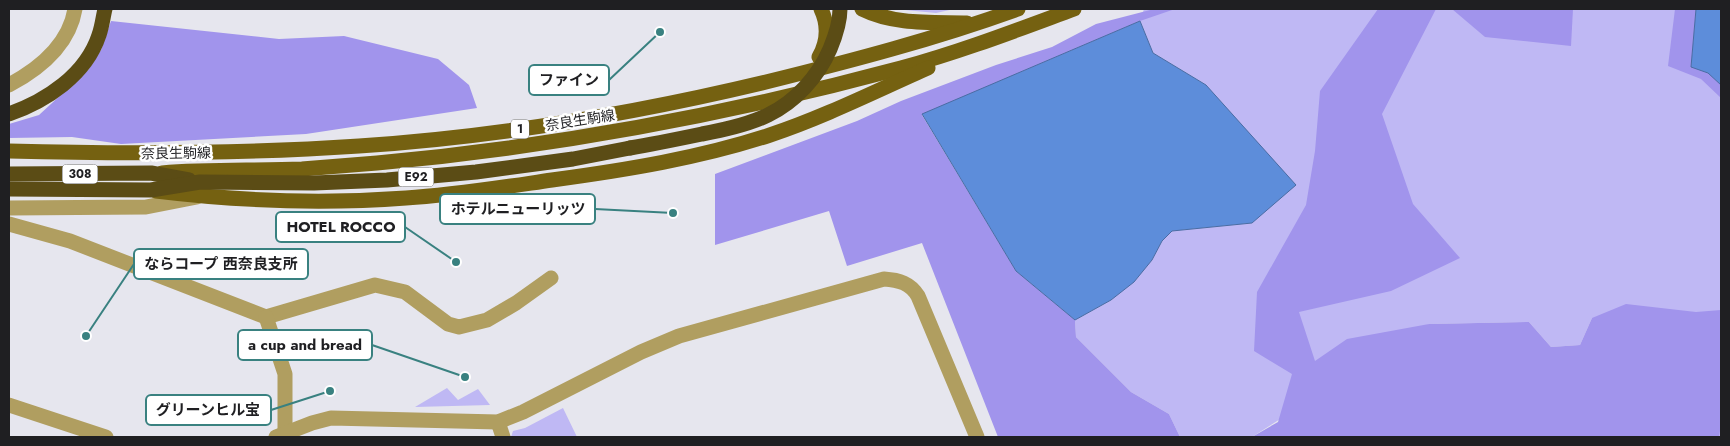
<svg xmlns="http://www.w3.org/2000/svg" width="1730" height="446" font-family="Jost,'Noto Sans JP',sans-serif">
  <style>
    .green { fill: #bfb8f4 }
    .forest { fill: #a194ec }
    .water { fill: #5d8dda; stroke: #4a6ca3 }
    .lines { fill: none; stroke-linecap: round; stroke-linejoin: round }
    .minor { stroke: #b09e60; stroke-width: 15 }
    .major { stroke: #756111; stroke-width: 15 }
    .highway { stroke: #5b4c15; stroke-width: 15 }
    .highway-bridge { stroke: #5b4c15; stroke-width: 15 }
    .labels { text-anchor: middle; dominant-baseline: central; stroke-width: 5; stroke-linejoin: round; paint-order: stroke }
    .shield { fill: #fff; stroke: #626264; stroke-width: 1 }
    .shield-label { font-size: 12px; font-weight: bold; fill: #1f1f22 }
    .street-label { font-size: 14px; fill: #1f1f22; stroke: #fff }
    .leader { fill: none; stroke: #398180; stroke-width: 2 }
    .callout-dot { fill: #398180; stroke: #fff; stroke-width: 2 }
    .callout { fill: #fff; stroke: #398180; stroke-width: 2 }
    .callout-label { font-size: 15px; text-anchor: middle; font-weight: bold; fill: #1f1f22 }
  </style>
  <rect width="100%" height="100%" fill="#e6e6ee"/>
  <g class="green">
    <polygon points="895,9 954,9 936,13"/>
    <polygon points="1144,9 1721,9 1721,437 1705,437 1592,318 1580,345 1551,347 1529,322 1429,324 1252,437 1180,437 1169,414 1131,392 1076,337 1075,320 1111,300 1152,260 1162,241 1172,231 1252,223 1206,85 1153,53 1140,21"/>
    <polygon points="447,388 458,400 478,389 490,405 415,407"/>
    <polygon points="563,408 577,437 511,437 513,431 525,428"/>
  </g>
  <g class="forest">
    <polygon points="1154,9 1175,9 1140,21 922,115 1016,271 1075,320 1076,337 1131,392 1169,414 1180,437 998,437 922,243 847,266 829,211 715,245 715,174 857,121 901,101 996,65 1052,47 1096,24"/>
    <polygon points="1378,9 1436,9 1382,114 1413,204 1460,258 1391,291 1299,312 1315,361 1347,339 1429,324 1529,322 1551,347 1580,345 1592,318 1626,304 1696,312 1721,310 1721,425 1719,437 1252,437 1278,422 1292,374 1254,351 1257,292 1306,205 1315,151 1320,91"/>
    <polygon points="1452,9 1573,9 1571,46 1485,37"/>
    <polygon points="1675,9 1696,9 1691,67 1708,73 1721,85 1721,98 1701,79 1668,66"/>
    <polygon points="111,21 279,39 344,36 438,59 469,85 477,108 306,134 121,144 72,137 9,138 9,124 39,115 88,70 101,50"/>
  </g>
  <g class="water">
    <polygon points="1696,9 1721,9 1721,85 1708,73 1691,67"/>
    <polygon points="1140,21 1153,53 1206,85 1296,185 1252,223 1172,231 1162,241 1152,260 1134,282 1111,300 1075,320 1016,271 922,114"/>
  </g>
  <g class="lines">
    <g class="minor">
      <path d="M9 85C39 69 69 45 75 9"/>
      <polyline points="9,208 146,207 197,197"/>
      <polyline points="9,224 70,241 266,317 375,285 405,292 448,324 459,327 487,320 516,303 551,278"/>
      <polyline points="266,317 285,374 285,433"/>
      <polyline points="9,405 106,437"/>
      <polyline points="498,422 503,437"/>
      <path d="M276 437 312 423 331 418 498 422 523 412 641 352 679 336 884 279C899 280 910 283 918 296L977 437"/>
    </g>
    <g class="major">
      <path d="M862 9C894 25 932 22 967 23"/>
      <path d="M819 57C828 41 829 26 821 9"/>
      <path d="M9 151C126 154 242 154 359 146 496 137 632 114 766 82 851 61 935 39 1018 9"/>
      <path d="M162 173C209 169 256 171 302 169 327 167 352 165 377 163 554 147 730 114 901 68 960 52 1017 30 1074 9"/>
      <path d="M156 191C238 201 324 204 406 198 455 195 504 187 552 180 626 170 700 158 770 135 824 117 876 91 928 68"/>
    </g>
    <g class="highway">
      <path d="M9 114C46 101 86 75 99 35 102 27 103 17 105 9"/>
      <polyline points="9,174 151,173 189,180"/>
      <polyline points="9,189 151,190 200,182 314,183 387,180 476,172 573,159 630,148"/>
    </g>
    <path class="highway-bridge" d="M630 148C654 144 678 139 702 134 724 130 748 125 768 115 795 102 818 77 830 49 835 37 840 23 840 9"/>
  </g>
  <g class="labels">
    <g class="shield">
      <rect x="511" y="119.5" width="18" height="19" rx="4"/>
      <rect x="62.5" y="164.5" width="35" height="19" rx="4"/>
      <rect x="398.5" y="167.5" width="35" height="19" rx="4"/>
    </g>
    <g class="shield-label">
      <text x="520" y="129">1</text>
      <text x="80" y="174">308</text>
      <text x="416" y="177">E92</text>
    </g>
    <g class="street-label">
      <text transform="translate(580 120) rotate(-9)">奈良生駒線</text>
      <text transform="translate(176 153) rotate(-1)">奈良生駒線</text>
    </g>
  </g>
  <path class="leader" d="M660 32L609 80M673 213L595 209M456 262L405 227M86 336L134 264M465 377L372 345M330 391L271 410"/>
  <g class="callout-dot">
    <circle cx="660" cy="32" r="5"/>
    <circle cx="673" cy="213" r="5"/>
    <circle cx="456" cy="262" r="5"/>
    <circle cx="86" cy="336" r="5"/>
    <circle cx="465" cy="377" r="5"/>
    <circle cx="330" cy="391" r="5"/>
  </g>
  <g class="callout">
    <rect x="529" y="65" width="80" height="30" rx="5"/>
    <rect x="440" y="194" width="155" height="30" rx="5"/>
    <rect x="276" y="212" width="129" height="30" rx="5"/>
    <rect x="134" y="249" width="174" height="30" rx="5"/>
    <rect x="238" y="330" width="134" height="30" rx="5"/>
    <rect x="146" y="395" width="125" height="30" rx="5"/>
  </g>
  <g class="callout-label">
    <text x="569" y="85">ファイン</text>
    <text x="518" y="214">ホテルニューリッツ</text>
    <text x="341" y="232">HOTEL ROCCO</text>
    <text x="221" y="269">ならコープ 西奈良支所</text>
    <text x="305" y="350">a cup and bread</text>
    <text x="208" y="415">グリーンヒル宝</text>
  </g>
  <rect width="1730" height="446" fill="none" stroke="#1f1f22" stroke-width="20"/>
</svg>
